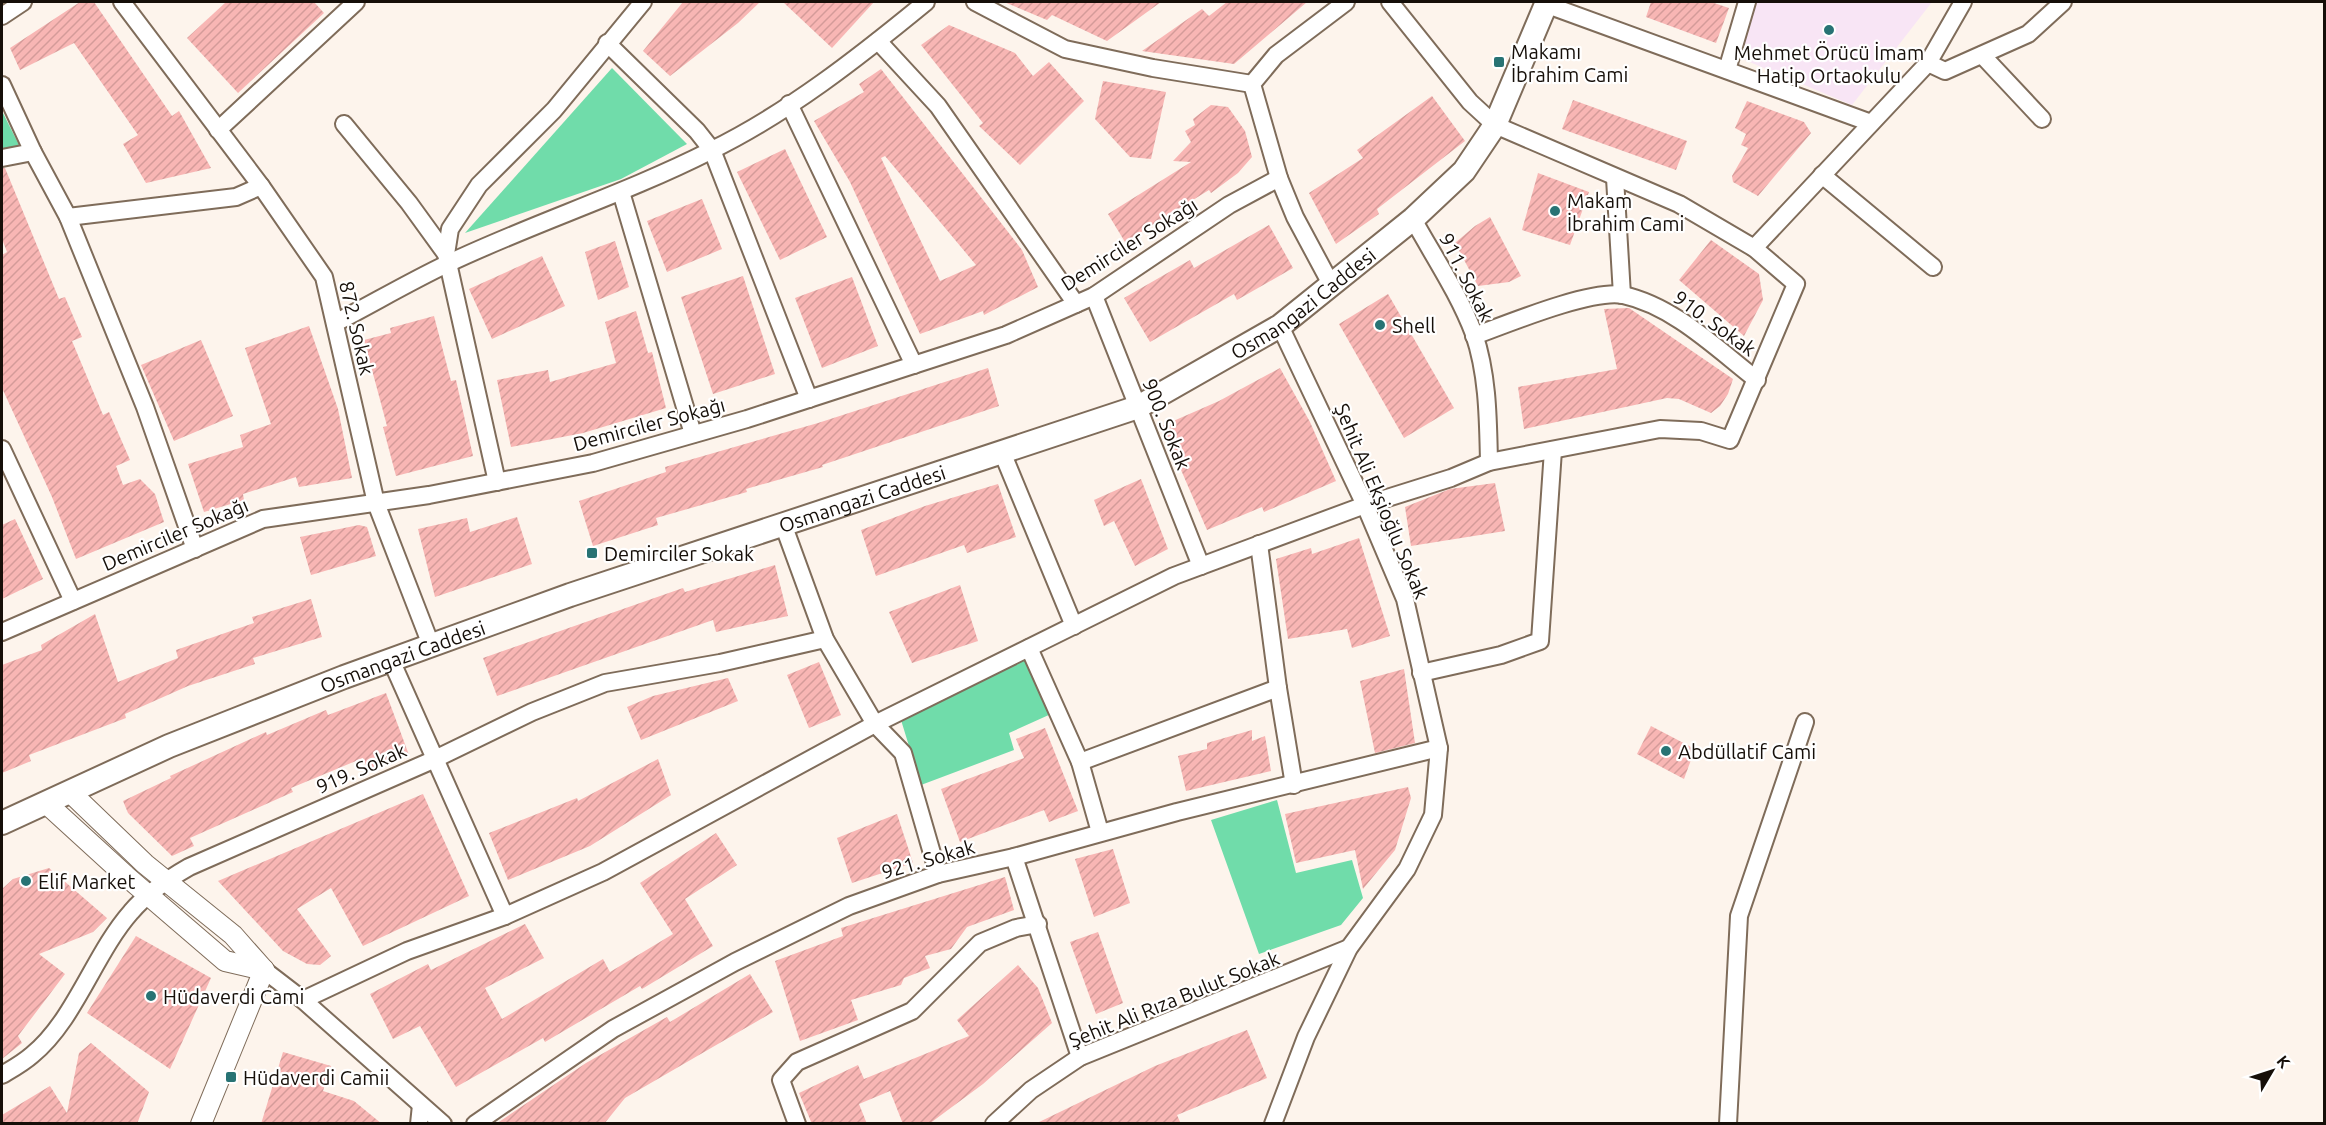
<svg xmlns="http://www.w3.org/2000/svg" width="2326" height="1125" font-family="Ubuntu,sans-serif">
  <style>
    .education { fill: #f8e5f5 }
    .green { fill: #70dcaa }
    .building { fill: url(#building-hatch); fill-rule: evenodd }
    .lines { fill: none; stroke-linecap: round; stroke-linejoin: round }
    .minor-casing { stroke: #7f6c5a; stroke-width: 20 }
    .tertiary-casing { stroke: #7f6c5a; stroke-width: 22 }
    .secondary-casing { stroke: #7f6c5a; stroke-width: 26 }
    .minor { stroke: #fff; stroke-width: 16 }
    .tertiary { stroke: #fff; stroke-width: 20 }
    .secondary { stroke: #fff; stroke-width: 22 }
    .poi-dot { fill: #287374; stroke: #fff; stroke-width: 2 }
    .labels { text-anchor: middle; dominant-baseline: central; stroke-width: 4.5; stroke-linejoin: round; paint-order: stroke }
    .poi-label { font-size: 20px; fill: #160f09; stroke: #fff; text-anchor: start }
    .street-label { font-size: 20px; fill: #160f09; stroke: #fff }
  </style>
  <defs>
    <pattern id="building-hatch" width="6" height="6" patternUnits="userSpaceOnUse" patternTransform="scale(1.5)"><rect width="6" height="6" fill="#f8b6b4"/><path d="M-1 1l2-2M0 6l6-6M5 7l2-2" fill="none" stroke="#d49b99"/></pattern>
  </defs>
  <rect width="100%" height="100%" fill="#fdf4ec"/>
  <polygon class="education" points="1757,2 1932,2 1852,105 1740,58"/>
  <g class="green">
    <polygon points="612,68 687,144 621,179 465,233"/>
    <polygon points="2,111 20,147 2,151"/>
    <polygon points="1026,657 1051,714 1009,733 1014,750 921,785 901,720"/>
    <polygon points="1277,800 1296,873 1352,860 1363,898 1341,925 1259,954 1211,820"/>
  </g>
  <g class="building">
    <polygon points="80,2 94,2 172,116 179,111 211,168 146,183 123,144 138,135 74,43 20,70 10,48"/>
    <polygon points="226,2 314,2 324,13 238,93 187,38"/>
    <polygon points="683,2 760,2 738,23 670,76 643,51"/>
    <polygon points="783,2 874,2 832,48"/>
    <polygon points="1004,2 1161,2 1107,41 1052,15 1047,20"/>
    <polygon points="1227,2 1307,2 1234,64 1142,51 1202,9 1209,16"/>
    <polygon points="1651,2 1711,2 1729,8 1716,43 1646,17"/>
    <polygon points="949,25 1015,53 1033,76 1049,62 1084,101 1020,165 979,126 983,123 921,45"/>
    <path d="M881 69 1022 250 1038 287 984 315 983 311 920 334 850 182 814 121 864 92 859 84ZM885 156 976 265 940 281 881 158Z"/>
    <polygon points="1103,81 1166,92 1151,159 1130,157 1095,119"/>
    <polygon points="1432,96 1465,141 1377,209 1379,214 1336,244 1309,193 1363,158 1357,150"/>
    <polygon points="1573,100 1687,141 1676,170 1562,129"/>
    <polygon points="1747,101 1804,122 1811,133 1758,196 1733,182 1732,176 1748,148 1741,145 1746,134 1735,128"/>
    <polygon points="1211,105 1228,107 1245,131 1252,157 1238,173 1211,193 1209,190 1125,242 1108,214 1191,162 1173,161 1191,142 1185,131 1195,125 1193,119"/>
    <polygon points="785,149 827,237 780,260 737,172"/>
    <polygon points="2,168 5,168 59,299 65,297 82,337 72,341 103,415 109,412 130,460 116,466 123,485 140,479 155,494 164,522 76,559 52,497 2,388 2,255 7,252 2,239"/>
    <polygon points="1538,173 1589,192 1570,245 1522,230"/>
    <polygon points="702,199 722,249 667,272 647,221"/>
    <polygon points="1490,217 1521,276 1509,282 1478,286 1455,243 1475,226"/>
    <polygon points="1269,225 1293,268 1237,300 1234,294 1150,342 1124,298 1190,260 1194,268"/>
    <polygon points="1711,240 1759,274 1763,300 1744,336 1679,280"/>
    <polygon points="615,241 629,287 598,300 585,252"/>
    <polygon points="542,256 565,306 492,339 469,289"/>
    <polygon points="743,276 775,374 713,394 681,297"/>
    <polygon points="852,277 878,346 822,368 795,298"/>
    <polygon points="1388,294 1454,408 1404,438 1339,324"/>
    <polygon points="1629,308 1733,379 1728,394 1720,406 1711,413 1679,399 1667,398 1524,429 1518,387 1617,369 1604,309"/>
    <polygon points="636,311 648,353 652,352 666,408 583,433 511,447 497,380 548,370 550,382 616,363 605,322"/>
    <polygon points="434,316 451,381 456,380 473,456 396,476 383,427 387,426 364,340 391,333 390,328"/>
    <polygon points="309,326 338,409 352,478 299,487 296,477 243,494 244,500 204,512 188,464 243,447 240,435 271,424 245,348"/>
    <polygon points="201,340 233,416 174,441 141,365"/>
    <polygon points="988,368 999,406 822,465 823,467 746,489 747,492 656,518 658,525 593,546 579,501 666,472 665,467 818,423"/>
    <polygon points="1280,368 1310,422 1336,481 1264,512 1262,507 1207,530 1162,426 1219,401"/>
    <polygon points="1141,479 1168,549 1135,566 1114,521 1104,526 1094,500"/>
    <polygon points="1495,483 1505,531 1411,546 1405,507 1450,489"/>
    <polygon points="998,484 1016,537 967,553 964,545 876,576 861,530 925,506"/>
    <polygon points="517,517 532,564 435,597 418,529 467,518 470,532"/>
    <polygon points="15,519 43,579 2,599 2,525"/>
    <polygon points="359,525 367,527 376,556 311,575 300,537"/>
    <polygon points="1359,538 1390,636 1352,648 1347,629 1288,639 1276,559 1311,548 1312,554"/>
    <polygon points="775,565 788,616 716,632 713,620 497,696 483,658 683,588 685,592"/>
    <polygon points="960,585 978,641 912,663 889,612"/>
    <polygon points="311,599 322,637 253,658 255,664 188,686 125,714 126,718 29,755 31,761 2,773 2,665 42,650 41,645 95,614 118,682 178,658 176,650 254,623 252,617"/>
    <polygon points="819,662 841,715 809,728 787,675"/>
    <polygon points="1404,669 1415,743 1375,753 1360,681"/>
    <polygon points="728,678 738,701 641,740 627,707 653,696"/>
    <polygon points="386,693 409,755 368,771 363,758 291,788 293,792 190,838 194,846 172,856 128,813 123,801 171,778 170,776 266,732 267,735 326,710 328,715"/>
    <polygon points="1651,726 1695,749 1684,779 1637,754"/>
    <polygon points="1045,728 1078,811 1049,822 1044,810 960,842 941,789 1024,758 1016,739"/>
    <polygon points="1252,730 1252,741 1265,736 1271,771 1186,791 1178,756 1207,749 1207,743"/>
    <polygon points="658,759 671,795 590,846 508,880 489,833 577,798 578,801"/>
    <polygon points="1408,787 1411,798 1395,850 1363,889 1355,850 1296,863 1285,814"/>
    <polygon points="423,794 469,896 363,946 331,888 297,909 331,956 320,965 307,964 283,951 218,881"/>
    <polygon points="897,814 913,863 852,883 837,838"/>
    <polygon points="716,833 737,865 685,899 713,946 642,989 640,986 545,1042 543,1038 456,1087 420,1026 393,1039 370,994 428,964 431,970 525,924 544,958 485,988 502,1019 603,959 610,972 673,934 640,883"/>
    <polygon points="1113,849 1130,903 1094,917 1075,859"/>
    <polygon points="49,868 107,918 93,932 39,954 65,974 18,1036 22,1043 2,1059 2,889 13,879"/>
    <polygon points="1005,877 1014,910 967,927 951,949 925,956 930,968 904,978 901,985 851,1000 858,1020 800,1041 775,961 843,936 841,928"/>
    <polygon points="1098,932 1123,1003 1096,1014 1070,942"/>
    <polygon points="136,936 211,978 170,1069 87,1013"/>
    <polygon points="1018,965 1038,988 1052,1023 983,1084 929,1124 903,1124 890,1091 859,1104 867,1124 812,1124 799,1093 858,1065 864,1079 969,1036 957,1020"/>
    <polygon points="750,974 773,1012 625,1098 604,1124 496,1124 586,1063 667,1017 670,1022"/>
    <polygon points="1247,1030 1267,1078 1177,1115 1181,1124 1035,1124 1155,1066"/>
    <polygon points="91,1043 149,1092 137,1124 2,1124 2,1115 50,1086 67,1113 79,1053"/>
    <polygon points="283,1052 331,1066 323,1091 354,1101 382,1124 261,1124"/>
  </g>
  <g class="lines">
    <defs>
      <g id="minor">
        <polyline points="122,2 261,186 324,277 376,503 431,645"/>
        <polyline points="975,2 1065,49 1153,68 1252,84"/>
        <polyline points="1545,4 1871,123"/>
        <polyline points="2,16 23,2"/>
        <polyline points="878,41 938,106 1076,304"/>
        <polyline points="607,43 697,131 712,150 809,399"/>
        <polyline points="1982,55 2042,119"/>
        <polyline points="1928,63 1945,71 2028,34 2063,2"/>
        <polyline points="1727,70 1747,2"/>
        <polyline points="2,85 33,152 68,217 145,407 195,549"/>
        <polyline points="789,104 914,365"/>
        <polyline points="344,124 409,203 446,254 497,482"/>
        <polyline points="218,130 356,2"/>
        <polyline points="2,158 33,152"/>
        <polyline points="1822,175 1933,267"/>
        <polyline points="1615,178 1622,295"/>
        <polyline points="621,192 693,434"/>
        <polyline points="68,217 236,197 261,186"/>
        <path d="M1413 219C1434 257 1459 294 1474 334 1488 375 1488 420 1489 462"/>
        <polyline points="1754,248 1928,63 1963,2"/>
        <polyline points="446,254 450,229 479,185 554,110 643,2"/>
        <polyline points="1332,286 1295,217 1279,178 1252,84 1276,55 1346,2"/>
        <polyline points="1094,296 1201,566"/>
        <path d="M335 323C372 304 409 282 447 264 533 223 625 194 710 151 788 113 859 57 926 2"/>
        <path d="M1474 336C1507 324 1591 289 1623 295 1674 306 1717 349 1757 380"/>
        <polyline points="2,449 73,601"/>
        <polyline points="1002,452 1074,626"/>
        <polyline points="783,524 825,639 875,724 903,753 938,874"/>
        <polyline points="1259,544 1278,688 1294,785"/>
        <polyline points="2,632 263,519 429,495 593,463 747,419 1006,335 1094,296 1229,205 1279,178"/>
        <polyline points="1029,648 1080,762 1100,832"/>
        <polyline points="391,660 505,916"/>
        <polyline points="1421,673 1501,655 1540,641 1553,450"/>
        <polyline points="1080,762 1278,688"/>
        <polyline points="1014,857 1080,1057"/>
        <polyline points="264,970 303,1000 443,1124"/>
        <polyline points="303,1000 407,951 505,916 603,872 875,724 1174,576 1365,505 1451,478 1489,462 1660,429 1701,431 1730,440 1796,284 1754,248 1679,204 1495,125 1470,102 1390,2"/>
        <path d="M2 1075C12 1069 23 1063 32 1055 75 1020 94 954 131 912 147 893 168 879 189 867L433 760 532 712 605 683 720 663 825 639"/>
        <polyline points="419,1124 421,1105"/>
        <polyline points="475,1124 613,1029 735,962 849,906 938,874 1014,857 1177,812 1439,748"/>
        <polyline points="797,1124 781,1080 797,1062 912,1011 980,943 1016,928 1038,924"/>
        <polyline points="994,1124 1031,1090 1080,1057 1349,948"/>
        <polyline points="1273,1124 1306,1037 1349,948 1407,869 1433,815 1439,748 1405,599 1365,505 1280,326"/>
        <polyline points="1728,1124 1739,916 1805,722"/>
      </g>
      <g id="tertiary">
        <polyline points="70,792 145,864 233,935 264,970"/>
        <polyline points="46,803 126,876 225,961 264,970"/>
        <polyline points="201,1124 264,970"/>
      </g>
      <g id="secondary">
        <path id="s1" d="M2 823 169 746 344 677 570 595 1138 407 1280 326 1413 219 1464 171 1495 125 1547 2"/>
      </g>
    </defs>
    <use href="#minor" class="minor-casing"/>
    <use href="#tertiary" class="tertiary-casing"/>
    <use href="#secondary" class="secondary-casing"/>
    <use href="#minor" class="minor"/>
    <use href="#tertiary" class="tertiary"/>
    <use href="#secondary" class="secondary"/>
  </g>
  <g class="poi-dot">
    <circle cx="1829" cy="30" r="6"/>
    <rect x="1493" y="56" width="12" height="12" rx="3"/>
    <circle cx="1555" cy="211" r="6"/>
    <circle cx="1380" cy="325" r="6"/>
    <rect x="586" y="547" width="12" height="12" rx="3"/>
    <circle cx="1666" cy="751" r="6"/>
    <circle cx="26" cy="881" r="6"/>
    <circle cx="151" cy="996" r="6"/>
    <rect x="225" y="1071" width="12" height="12" rx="3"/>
  </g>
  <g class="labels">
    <g class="poi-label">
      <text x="1511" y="51">Makamı<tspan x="1511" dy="23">İbrahim Cami</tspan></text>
      <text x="1829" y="52" text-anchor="middle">Mehmet Örücü İmam<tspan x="1829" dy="23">Hatip Ortaokulu</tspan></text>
      <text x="1567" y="200">Makam<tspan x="1567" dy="23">İbrahim Cami</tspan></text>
      <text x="1392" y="325">Shell</text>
      <text x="604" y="553">Demirciler Sokak</text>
      <text x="1678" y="751">Abdüllatif Cami</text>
      <text x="38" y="881">Elif Market</text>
      <text x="163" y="996">Hüdaverdi Cami</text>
      <text x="243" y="1077">Hüdaverdi Camii</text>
    </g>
    <g class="street-label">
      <text transform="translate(1129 244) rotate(-32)">Demirciler Sokağı</text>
      <text transform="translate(1467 277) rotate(63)">911. Sokak</text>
      <text stroke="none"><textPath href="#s1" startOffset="1406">Osmangazi Caddesi</textPath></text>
      <text transform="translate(1715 323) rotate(36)">910. Sokak</text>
      <text transform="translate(357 328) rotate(77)">872. Sokak</text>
      <text transform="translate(649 424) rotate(-15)">Demirciler Sokağı</text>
      <text transform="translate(1167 424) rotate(68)">900. Sokak</text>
      <text stroke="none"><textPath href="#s1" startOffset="920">Osmangazi Caddesi</textPath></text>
      <text transform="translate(1382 501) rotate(67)">Şehit Ali Ekşioğlu Sokak</text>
      <text transform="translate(175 534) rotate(-23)">Demirciler Sokağı</text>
      <text stroke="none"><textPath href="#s1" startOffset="434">Osmangazi Caddesi</textPath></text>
      <text transform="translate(361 768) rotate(-24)">919. Sokak</text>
      <text transform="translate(928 859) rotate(-16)">921. Sokak</text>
      <text transform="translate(1174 999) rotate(-22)">Şehit Ali Rıza Bulut Sokak</text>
    </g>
  </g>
  <rect width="2326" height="1125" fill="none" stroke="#160f09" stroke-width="6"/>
  <g transform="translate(2272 1071) rotate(51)" stroke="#ffffff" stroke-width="4.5" paint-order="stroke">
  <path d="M0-4.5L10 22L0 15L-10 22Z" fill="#160f09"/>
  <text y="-9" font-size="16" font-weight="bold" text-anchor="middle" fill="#160f09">K</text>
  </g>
</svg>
